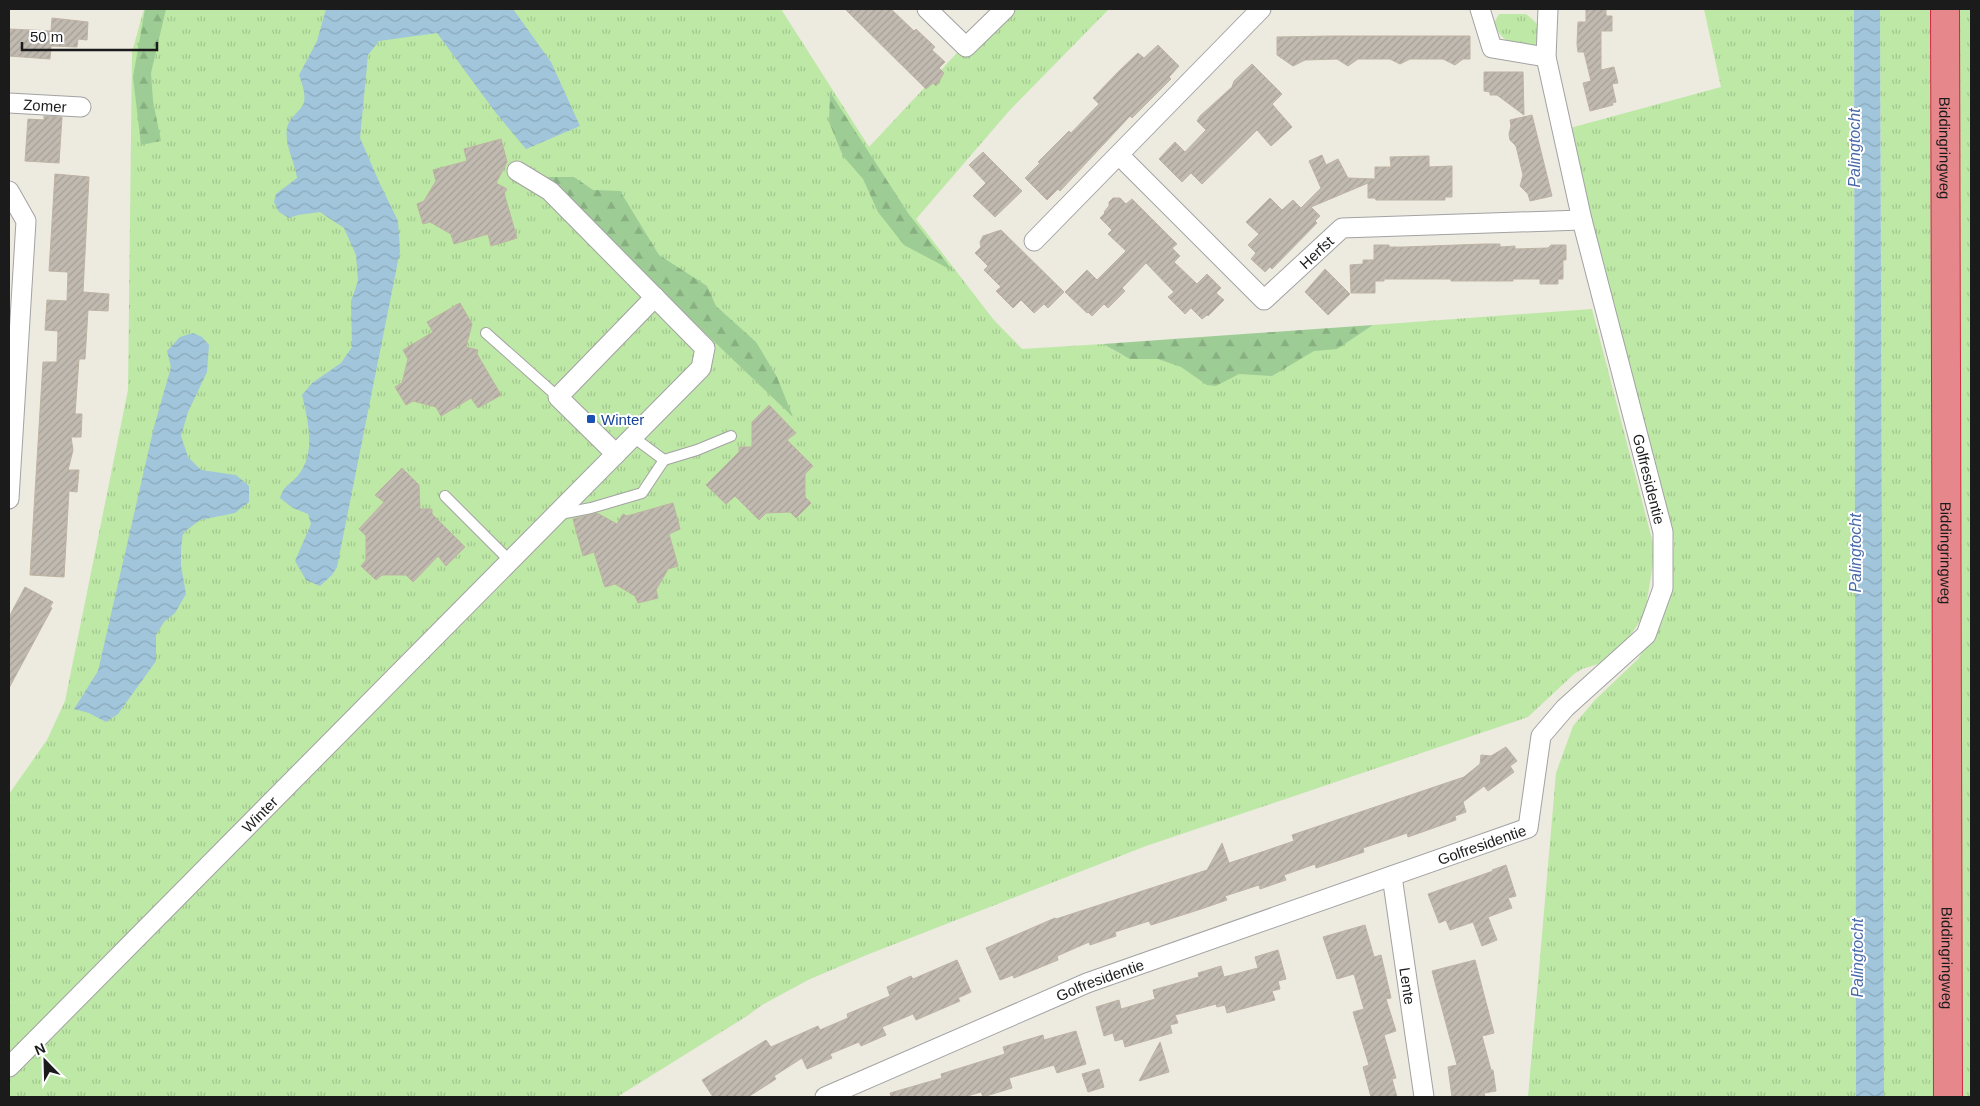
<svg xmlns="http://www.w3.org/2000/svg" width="1980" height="1106" font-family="Helvetica,sans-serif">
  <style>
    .grass { fill: url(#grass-tufts) }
    .forest { fill: url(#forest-firs) }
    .water { fill: url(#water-waves) }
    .building { fill: url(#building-hatch); stroke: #beb3a3 }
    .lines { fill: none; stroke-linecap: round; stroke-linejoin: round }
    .lane-casing { stroke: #a2a2a2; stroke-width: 12 }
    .street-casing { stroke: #a2a2a2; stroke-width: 21 }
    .highway-casing { stroke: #d42547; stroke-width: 30 }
    .lane { stroke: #fff; stroke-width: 10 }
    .street { stroke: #fff; stroke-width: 19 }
    .highway { stroke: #e5878b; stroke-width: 28 }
    .transit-dot { fill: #1a4fb4; stroke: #fff; stroke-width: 2 }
    .labels { text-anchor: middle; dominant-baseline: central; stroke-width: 4; stroke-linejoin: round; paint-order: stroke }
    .street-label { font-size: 15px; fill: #1b1b1b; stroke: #fff }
    .transit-label { font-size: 15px; fill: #164399; stroke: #fff; text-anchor: start }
    .water-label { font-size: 16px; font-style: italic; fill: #496ba9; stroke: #fff }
  </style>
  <defs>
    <pattern id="grass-tufts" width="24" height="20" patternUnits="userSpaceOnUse" patternTransform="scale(1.25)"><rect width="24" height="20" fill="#bde8a6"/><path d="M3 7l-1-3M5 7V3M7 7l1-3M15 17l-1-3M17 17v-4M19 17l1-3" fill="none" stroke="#a2c68e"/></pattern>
    <pattern id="forest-firs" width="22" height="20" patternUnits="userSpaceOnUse" patternTransform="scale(1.25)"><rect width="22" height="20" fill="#9dcc95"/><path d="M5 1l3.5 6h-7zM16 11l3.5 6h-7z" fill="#87af80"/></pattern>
    <pattern id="water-waves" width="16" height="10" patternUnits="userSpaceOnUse" patternTransform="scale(1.25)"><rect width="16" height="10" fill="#a1c5db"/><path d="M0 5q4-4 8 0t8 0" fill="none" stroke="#8aa9bb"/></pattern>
    <pattern id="building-hatch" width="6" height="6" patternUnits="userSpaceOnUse" patternTransform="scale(1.25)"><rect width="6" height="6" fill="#c1bab0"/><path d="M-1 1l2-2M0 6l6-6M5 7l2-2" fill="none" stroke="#a59f97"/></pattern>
  </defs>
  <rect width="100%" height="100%" fill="#edeae0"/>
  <g class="grass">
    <polygon points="144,9 781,9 869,147 998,9 1109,9 1009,111 916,219 993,319 1022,349 1103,344 1122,355 1351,339 1373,325 1592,309 1655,551 1645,613 1625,644 1598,664 1582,669 1574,674 1528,717 1146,846 864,956 808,980 762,1005 747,1016 617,1097 9,1097 9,794 47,740 65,701 128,390 132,52"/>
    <polygon points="1704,9 1854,9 1856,1097 1528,1097 1556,773 1573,726 1595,700 1638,659 1663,618 1671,581 1674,541 1627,365 1570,128 1721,87"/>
    <polygon points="1880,9 1933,9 1939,1097 1884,1097"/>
    <polygon points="1953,9 1971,9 1971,1097 1958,1097"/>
    <path d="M1499 14H1526C1541 26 1544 29 1539 48 1517 45 1503 46 1494 23Z"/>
  </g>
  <g class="forest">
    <polygon points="145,9 166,9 151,73 153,101 161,141 141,145 133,77"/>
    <polygon points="830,92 908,213 953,271 904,245 878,212 863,179 843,156 829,122"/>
    <polygon points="542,177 574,177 593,190 620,191 659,255 707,286 716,306 756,342 777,377 793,417"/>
    <polygon points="1373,325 1337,349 1314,351 1272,376 1239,374 1216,386 1207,385 1181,367 1158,359 1130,359 1103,344"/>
  </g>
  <g class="water">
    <path d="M326 9H513L551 62 580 126 526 149 496 113 437 33 379 41 368 55 360 138 380 184 398 221 400 251 337 567 332 575 320 586 306 580 295 561 311 524 308 514 293 508 280 498C285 483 291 485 299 474 316 452 308 420 302 395L312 383 341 363 352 347 351 301 358 281 356 255 344 228 320 212 298 215 289 218 279 212 274 202 276 194 297 178C295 162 284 144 287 128 289 118 298 113 303 105 307 96 302 84 299 75L317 41Z"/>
    <polygon points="1854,9 1880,9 1884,1097 1856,1097"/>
    <polygon points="193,333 202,337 209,345 207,372 188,412 181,436 188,457 201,470 236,475 249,486 249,502 235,513 200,520 183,533 181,548 181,566 186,594 175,613 164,622 156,635 156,661 118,714 106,722 89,713 74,709 98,671 154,427 171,367 167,351 180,337"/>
  </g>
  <g class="building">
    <polygon points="845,9 891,9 914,31 916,29 935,47 932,50 945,62 939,68 944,73 936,86 933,83 926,89"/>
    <polygon points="1586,9 1606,9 1606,16 1612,16 1612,31 1601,31 1601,70 1614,67 1618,83 1612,84 1616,102 1612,103 1613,105 1590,111 1583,83 1591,81 1584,52 1578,52 1577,44 1578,22 1586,22"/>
    <polygon points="52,18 88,22 87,40 78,39 77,47 51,46 50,59 9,56 9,29 51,31"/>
    <polygon points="1334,36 1470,36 1470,59 1463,59 1455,65 1443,59 1410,59 1400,64 1390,59 1358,59 1348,66 1337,59 1305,60 1293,66 1277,55 1277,37"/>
    <polygon points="1158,45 1179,66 1169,77 1171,79 1132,118 1130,116 1060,191 1058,189 1047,200 1025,178 1040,163 1038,162 1069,131 1071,133 1099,104 1093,98 1119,71 1138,53 1144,58"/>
    <polygon points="1252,64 1282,94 1272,104 1292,127 1271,146 1257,130 1202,184 1191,173 1182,182 1159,159 1175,142 1185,152 1206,130 1197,121 1200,116 1232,87 1234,81"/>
    <polygon points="1484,72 1523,72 1524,115 1497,95 1490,95 1490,92 1484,91"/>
    <polygon points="1532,115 1552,196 1530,201 1528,194 1520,186 1523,175 1516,146 1510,140 1509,134 1511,126 1510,120"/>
    <polygon points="44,116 62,117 59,163 25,161 28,119 44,120"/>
    <polygon points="501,139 507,162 496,183 507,189 504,193 517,238 491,246 488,234 454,244 451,234 430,222 423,224 417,204 424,201 436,181 433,170 467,161 464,149"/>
    <polygon points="983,152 1022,191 995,217 973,196 986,183 969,165"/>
    <polygon points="1322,155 1326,165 1338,159 1348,178 1375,179 1375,167 1391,167 1390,157 1429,156 1429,167 1452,166 1452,197 1445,197 1445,200 1376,200 1375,198 1368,198 1368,183 1311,207 1320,216 1315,221 1317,223 1272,269 1270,267 1265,272 1251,259 1256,253 1248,245 1259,234 1246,222 1270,198 1282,210 1293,200 1301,208 1321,188 1309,161"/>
    <polygon points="55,174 89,177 83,292 109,294 108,311 88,310 85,359 79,359 75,414 82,414 81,437 71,437 73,450 68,470 79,470 77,492 69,491 64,577 30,575 43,362 57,362 58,331 45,330 47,300 67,301 68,272 49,271"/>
    <polygon points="1113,198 1120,198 1126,204 1132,199 1177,244 1172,248 1180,256 1174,262 1197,284 1207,274 1221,288 1216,293 1224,300 1208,316 1207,315 1202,319 1191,308 1185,314 1168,297 1174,292 1146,263 1122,288 1125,291 1108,308 1104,304 1092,316 1088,312 1087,313 1065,292 1087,270 1097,280 1126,251 1108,234 1112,230 1100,218 1105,213 1104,212 1109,206 1109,202"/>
    <polygon points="1001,230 1064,292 1048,308 1044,304 1034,313 1021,300 1013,308 996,291 1001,287 984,270 988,266 975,253 981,247 980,242 983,236"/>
    <polygon points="1484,244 1500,244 1500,247 1515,246 1515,249 1548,248 1551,245 1566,245 1566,260 1563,260 1563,279 1558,279 1558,284 1540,284 1540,279 1513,279 1513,281 1451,281 1451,279 1384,279 1384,281 1375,281 1375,293 1351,293 1350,265 1363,264 1363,260 1374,260 1374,245 1389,245 1389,247 1404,247"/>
    <polygon points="1325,269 1350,294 1328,315 1305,292"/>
    <polygon points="460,303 472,324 466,347 478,350 477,354 501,395 478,408 471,398 441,416 436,407 413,401 406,405 395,387 402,383 408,359 403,350 433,332 427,322"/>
    <polygon points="769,405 796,433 787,440 813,466 805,474 805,497 811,503 796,518 790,512 766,513 759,520 735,496 726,504 706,485 739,452 739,447 752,447 752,422"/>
    <polygon points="402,468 419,485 420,509 432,509 432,514 465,547 446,566 438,556 413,582 406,575 382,575 376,580 361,566 366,560 366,536 359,529 384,502 375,495"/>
    <polygon points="673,503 680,529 669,534 678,566 668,569 656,590 658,598 638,603 635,596 615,584 605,587 594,552 583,556 573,519 597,513 617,524 623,514 627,516"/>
    <polygon points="25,587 53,602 50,607 52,608 9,688 9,617"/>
    <polygon points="1506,747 1517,761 1510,766 1514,772 1488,791 1484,786 1463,802 1466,812 1455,816 1456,820 1408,837 1407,833 1375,844 1363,848 1364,852 1316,868 1315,864 1284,875 1286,880 1260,889 1259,885 1225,896 1227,900 1201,909 1151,925 1149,921 1115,932 1116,936 1090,945 1089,942 1057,956 1058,960 1014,978 1013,975 1000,980 986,948 1055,918 1056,919 1207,870 1222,843 1229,863 1256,854 1294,841 1292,835 1464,777 1480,764 1481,755 1491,756"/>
    <polygon points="1506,865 1516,896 1508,898 1512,908 1488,917 1497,940 1482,946 1473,922 1450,930 1446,920 1439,923 1428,894 1493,871 1492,870"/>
    <polygon points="1365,925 1374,957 1381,955 1391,998 1386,999 1396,1031 1384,1035 1396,1078 1392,1079 1397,1097 1371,1097 1363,1067 1369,1065 1353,1012 1364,1009 1354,974 1337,979 1323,937"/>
    <polygon points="1278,950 1286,979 1278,981 1280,989 1272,991 1275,1000 1227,1013 1225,1005 1217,1007 1216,1004 1175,1015 1178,1023 1170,1025 1172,1033 1125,1047 1123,1039 1115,1041 1113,1033 1104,1036 1096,1007 1119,1000 1121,1009 1155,999 1153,990 1199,977 1198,973 1221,966 1224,977 1258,968 1255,957"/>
    <polygon points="957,960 971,992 958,998 960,1001 916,1020 913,1014 882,1027 886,1035 861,1046 859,1042 830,1054 832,1058 807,1069 802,1058 774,1076 776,1079 748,1097 713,1097 702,1080 766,1040 771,1047 818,1026 820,1030 848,1018 847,1014 890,996 887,987 911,976 913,979"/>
    <polygon points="1475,960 1494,1033 1482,1036 1491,1070 1493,1070 1496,1091 1484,1093 1485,1097 1452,1097 1448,1067 1457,1065 1432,971"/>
    <polygon points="1076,1031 1086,1064 1057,1073 1054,1065 1009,1078 1012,1088 983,1097 981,1092 964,1097 891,1097 890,1093 942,1078 941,1074 1005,1054 1003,1047 1043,1035 1044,1040"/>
    <polygon points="1160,1042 1169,1072 1139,1081"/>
    <polygon points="1099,1069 1104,1087 1088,1092 1082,1074"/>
  </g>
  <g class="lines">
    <defs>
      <g id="lane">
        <polyline points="486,333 558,397"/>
        <polyline points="633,437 664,460 697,450 731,436"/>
        <polyline points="445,496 510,561"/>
        <polyline points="560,514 591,508 642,493 664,460"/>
      </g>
      <g id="street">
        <polyline points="927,9 966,47 1005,9"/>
        <polyline points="1480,9 1492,48 1546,57"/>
        <path id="s1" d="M9 103 81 107"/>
        <path id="s2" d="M1119 155 1264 300 1342 228 1582 220"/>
        <polyline points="9,191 26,221 9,499"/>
        <polyline points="1034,241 1261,9"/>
        <polyline points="616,454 558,397 655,297"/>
        <path id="s3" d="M1392 876 1424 1097"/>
        <path id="s4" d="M9 1067 701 368 705 348 550 191 517 171"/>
        <path id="s5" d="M825 1097 1087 983 1528 828 1541 736 1565 708 1646 635 1663 588V532L1582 220 1546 57 1548 9"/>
      </g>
      <g id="highway">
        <path id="s6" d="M1945 9 1948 1097"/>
      </g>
    </defs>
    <use href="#lane" class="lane-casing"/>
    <use href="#street" class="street-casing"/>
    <use href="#highway" class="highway-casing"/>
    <use href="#lane" class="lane"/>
    <use href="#street" class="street"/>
    <use href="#highway" class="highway"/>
  </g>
  <rect class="transit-dot" x="586" y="414" width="10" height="10" rx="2.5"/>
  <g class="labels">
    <g class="street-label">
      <text stroke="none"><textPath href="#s1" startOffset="36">Zomer</textPath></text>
      <text stroke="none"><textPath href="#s6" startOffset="139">Biddingringweg</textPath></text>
      <text stroke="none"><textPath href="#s2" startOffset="276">Herfst</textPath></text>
      <text transform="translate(1649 479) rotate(76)">Golfresidentie</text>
      <text stroke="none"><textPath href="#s6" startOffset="544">Biddingringweg</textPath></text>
      <text stroke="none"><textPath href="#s4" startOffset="356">Winter</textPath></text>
      <text stroke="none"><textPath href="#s5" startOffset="704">Golfresidentie</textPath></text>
      <text stroke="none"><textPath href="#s6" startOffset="949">Biddingringweg</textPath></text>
      <text stroke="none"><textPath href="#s5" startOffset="299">Golfresidentie</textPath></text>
      <text stroke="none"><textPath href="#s3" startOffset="111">Lente</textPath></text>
    </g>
    <g class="transit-label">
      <text x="601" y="419">Winter</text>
    </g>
    <g class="water-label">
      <text transform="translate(1854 148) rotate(-90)">Palingtocht</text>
      <text transform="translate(1855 553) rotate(-90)">Palingtocht</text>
      <text transform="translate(1857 958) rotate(-90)">Palingtocht</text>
    </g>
  </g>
  <rect width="1980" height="1106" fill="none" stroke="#1b1b1b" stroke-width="20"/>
  <g transform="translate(45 1061) rotate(337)" stroke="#ffffff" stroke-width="4" paint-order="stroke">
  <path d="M0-4L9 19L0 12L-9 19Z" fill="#1b1b1b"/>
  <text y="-8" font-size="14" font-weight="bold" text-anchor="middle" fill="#1b1b1b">N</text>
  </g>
  <path d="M22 42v8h135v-8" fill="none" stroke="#1b1b1b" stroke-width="2.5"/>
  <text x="30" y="42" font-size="15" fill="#1b1b1b" stroke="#ffffff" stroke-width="4" paint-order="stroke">50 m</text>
</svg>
